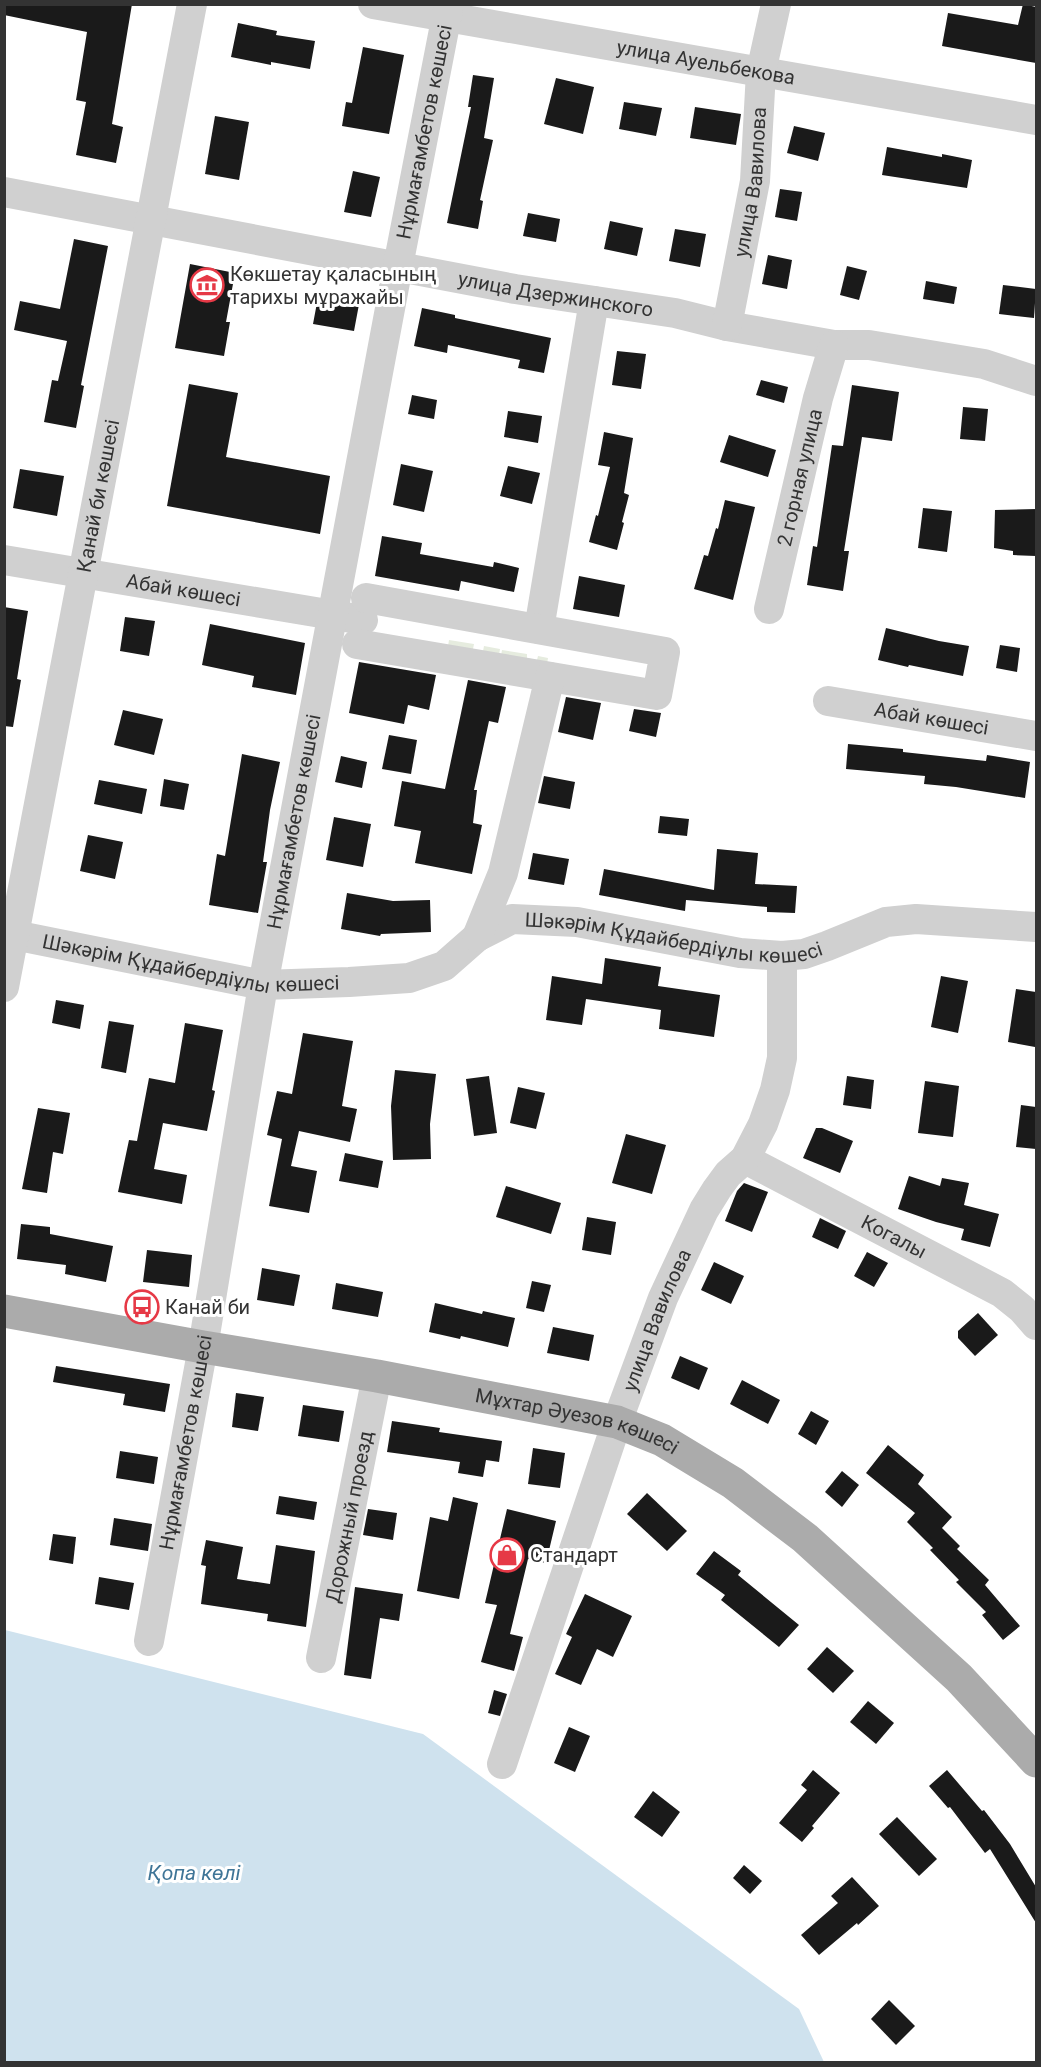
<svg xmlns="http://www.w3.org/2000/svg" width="1041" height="2067" font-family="Roboto,sans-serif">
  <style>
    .green { fill: #e6ecdf }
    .water { fill: #cfe2ee }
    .building { fill: #1a1a1a }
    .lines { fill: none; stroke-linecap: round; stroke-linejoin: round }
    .minor { stroke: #d0d0d0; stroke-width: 30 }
    .major { stroke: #ababab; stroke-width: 33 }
    .labels { text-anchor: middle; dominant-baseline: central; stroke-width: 6; stroke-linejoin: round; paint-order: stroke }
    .street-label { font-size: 20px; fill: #333; stroke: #fff }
    .poi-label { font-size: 20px; fill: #333; stroke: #fff; text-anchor: start }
    .water-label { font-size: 21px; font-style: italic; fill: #3f7597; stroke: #fff }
  </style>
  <rect width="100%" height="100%" fill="#fff"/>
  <g class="green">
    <polygon points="449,640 474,644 473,649 483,651 484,646 500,649 498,661 447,652"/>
    <polygon points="502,650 527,654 527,658 537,660 538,656 548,658 546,670 500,661"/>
  </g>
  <polygon class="water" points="5,1630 423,1734 799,2009 824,2062 5,2062"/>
  <g class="building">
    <polygon points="4,4 132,4 112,124 123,127 116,163 76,155 86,102 76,100 87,32 4,15"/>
    <polygon points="1023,4 1036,7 1036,63 942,46 948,13 1018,25"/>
    <polygon points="238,23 277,31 276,35 315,41 310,69 271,62 271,65 231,57"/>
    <polygon points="363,47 404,55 389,134 342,126 346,102 352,103"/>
    <polygon points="473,75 494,78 484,138 493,140 480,200 483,201 478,229 447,223 471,107 468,107"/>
    <polygon points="556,78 594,87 583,134 544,124"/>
    <polygon points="624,102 662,108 656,136 619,129"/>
    <polygon points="695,107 741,114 736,145 690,138"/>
    <polygon points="215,116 249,122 239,180 205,174"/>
    <polygon points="794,126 825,133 818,161 787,153"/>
    <polygon points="887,147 942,157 942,154 972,160 967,188 882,175"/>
    <polygon points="353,171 380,177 371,217 344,212"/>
    <polygon points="780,189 802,192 797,221 775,217"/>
    <polygon points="528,213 560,219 556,242 523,236"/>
    <polygon points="610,221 643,228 637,256 604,249"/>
    <polygon points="675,229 706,234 700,267 669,261"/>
    <polygon points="74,239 108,246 81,385 84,386 76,428 44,422 52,380 58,381 67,341 14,330 20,301 60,309"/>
    <polygon points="768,255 792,260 787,289 762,284"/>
    <polygon points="190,264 235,273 226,322 230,322 224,356 175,348"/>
    <polygon points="847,266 867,271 859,300 840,295"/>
    <polygon points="926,281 957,287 954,304 923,299"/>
    <polygon points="1003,285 1036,289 1034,318 999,314"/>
    <polygon points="319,292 360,299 354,331 313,324"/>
    <polygon points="422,308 455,315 455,318 551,338 544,373 518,368 520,360 448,345 447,353 414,346"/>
    <polygon points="617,351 646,354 641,389 612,385"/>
    <polygon points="761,380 788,387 784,403 756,395"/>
    <polygon points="189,384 238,393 226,457 330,476 320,534 167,506"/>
    <polygon points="852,385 899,392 892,441 862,437 844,551 849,551 843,591 807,585 813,546 817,547 832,445 843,446"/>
    <polygon points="412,395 437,400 434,419 408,414"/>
    <polygon points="963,407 988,409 985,441 960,439"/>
    <polygon points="508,411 542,416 538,443 504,437"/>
    <polygon points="604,432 633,438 624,493 629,495 622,522 624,523 617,550 589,542 596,515 598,516 610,467 598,465"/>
    <polygon points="729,435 776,450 768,477 720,462"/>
    <polygon points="401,464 433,471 424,512 393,505"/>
    <polygon points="508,466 540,473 532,504 500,496"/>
    <polygon points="20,469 64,476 57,516 13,508"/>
    <polygon points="725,500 755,507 733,600 694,589 704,555 708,556 716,528 718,529"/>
    <polygon points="923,508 952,511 947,552 918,548"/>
    <polygon points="1036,509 1036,556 1013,555 1013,551 994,548 995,510"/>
    <polygon points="382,536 422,543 420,554 493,567 494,562 519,568 514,592 461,581 459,591 375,576"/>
    <polygon points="579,576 625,585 619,617 573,609"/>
    <polygon points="4,607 28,611 17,679 21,680 13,727 4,726"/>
    <polygon points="125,617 155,621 149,656 120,651"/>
    <polygon points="210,624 305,643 296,695 252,687 254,676 202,665"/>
    <polygon points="886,628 939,641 969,646 963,676 909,665 908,667 878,660"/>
    <polygon points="1000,645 1020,648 1017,672 996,668"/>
    <polygon points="359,662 436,675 429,710 408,705 404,724 349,713"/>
    <polygon points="468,680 506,687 498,723 489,721 474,790 477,790 473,823 482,825 472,874 415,863 421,831 394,826 402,781 445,789"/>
    <polygon points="566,697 601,703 593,740 558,732"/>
    <polygon points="634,709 661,713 656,737 629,731"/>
    <polygon points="123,710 163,719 154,755 114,745"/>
    <polygon points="389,735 417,740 411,774 382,769"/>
    <polygon points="848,744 903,749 903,752 986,761 987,755 1030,762 1025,798 956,787 924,784 925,776 846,769"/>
    <polygon points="242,754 280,762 270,810 263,862 267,862 258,913 209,905 217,854 225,856"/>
    <polygon points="341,756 367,762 362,788 335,782"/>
    <polygon points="544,776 575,782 570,809 538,803"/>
    <polygon points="164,779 189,784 184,810 160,806"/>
    <polygon points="99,780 147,789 142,814 94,804"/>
    <polygon points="660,816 689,819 687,836 658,833"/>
    <polygon points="334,817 371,824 363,867 326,860"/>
    <polygon points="88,835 123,842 115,879 80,871"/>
    <polygon points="717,849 758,853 755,884 797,886 795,913 767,912 767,907 686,900 685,911 599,895 604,869 714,890"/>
    <polygon points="533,853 569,859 564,885 528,879"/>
    <polygon points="347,893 393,901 430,900 431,932 381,934 380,936 341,929"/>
    <polygon points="605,958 661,967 658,986 720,995 714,1037 659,1029 661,1010 586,999 582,1025 546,1020 552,976 602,984"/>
    <polygon points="941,976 968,981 958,1033 931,1027"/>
    <polygon points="1016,989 1036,992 1035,1047 1008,1042"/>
    <polygon points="56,1000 84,1005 80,1029 52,1023"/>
    <polygon points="109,1021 134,1025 126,1073 101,1068"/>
    <polygon points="185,1023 223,1030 212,1090 215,1091 207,1131 163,1123 154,1169 187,1175 182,1204 118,1192 129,1140 137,1141 149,1078 175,1083"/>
    <polygon points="303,1033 353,1041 342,1106 357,1109 350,1142 299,1131 291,1166 317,1171 309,1213 269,1206 282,1139 267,1135 277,1091 292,1094"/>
    <polygon points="395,1070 436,1074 430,1124 431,1159 393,1160 391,1106"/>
    <polygon points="489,1076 497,1133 474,1136 466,1079"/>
    <polygon points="847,1076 874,1080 871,1109 843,1105"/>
    <polygon points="925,1081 959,1086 953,1137 918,1133"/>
    <polygon points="518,1087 545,1093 536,1129 510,1123"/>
    <polygon points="1021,1105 1036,1107 1036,1149 1016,1147"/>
    <polygon points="38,1108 70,1113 63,1154 53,1152 47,1193 22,1189"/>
    <polygon points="816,1128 822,1128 853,1141 840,1173 803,1158"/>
    <polygon points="626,1134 666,1145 652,1194 612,1183"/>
    <polygon points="345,1153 383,1161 378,1188 339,1181"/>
    <polygon points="909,1176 940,1186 942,1178 969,1183 964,1205 999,1214 990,1247 961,1240 964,1229 936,1222 898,1209"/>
    <polygon points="744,1183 768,1192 752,1232 725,1221 737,1191"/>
    <polygon points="506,1186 561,1203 551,1234 496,1217"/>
    <polygon points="587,1217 616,1222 611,1255 582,1250"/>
    <polygon points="820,1218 846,1231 838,1249 812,1237"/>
    <polygon points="21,1224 50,1227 50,1234 113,1246 106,1282 65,1274 66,1265 17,1259"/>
    <polygon points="147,1250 192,1255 189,1287 143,1282"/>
    <polygon points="867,1252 888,1263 874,1287 854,1276"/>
    <polygon points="714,1262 744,1276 731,1304 701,1290"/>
    <polygon points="262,1268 300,1275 294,1306 257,1300"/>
    <polygon points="532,1281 551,1285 544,1312 526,1308"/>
    <polygon points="336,1283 383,1292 378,1317 332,1309"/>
    <polygon points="435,1303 482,1314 483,1311 515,1318 508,1347 461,1336 460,1339 429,1332"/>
    <polygon points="978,1313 998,1335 975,1356 958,1338 958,1331"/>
    <polygon points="553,1327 594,1335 589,1361 547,1353"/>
    <polygon points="680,1356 708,1368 699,1390 671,1378"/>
    <polygon points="56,1366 170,1384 165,1412 123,1405 125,1394 53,1382"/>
    <polygon points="742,1380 780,1400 768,1424 730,1404"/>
    <polygon points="236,1393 264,1397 258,1431 232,1427"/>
    <polygon points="303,1405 344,1411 339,1442 298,1436"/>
    <polygon points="811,1411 829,1421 816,1445 798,1434"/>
    <polygon points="392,1421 440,1428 439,1432 502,1441 499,1462 486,1460 483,1477 458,1473 460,1462 387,1452"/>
    <polygon points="888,1445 924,1475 918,1484 952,1517 942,1528 960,1546 957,1549 989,1580 985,1585 1020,1626 1003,1640 982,1615 986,1612 956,1582 959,1580 930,1550 933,1548 907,1522 915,1513 866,1473"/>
    <polygon points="533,1448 565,1453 560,1488 528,1484"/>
    <polygon points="120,1451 158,1457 154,1484 116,1478"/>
    <polygon points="842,1471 859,1485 842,1507 825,1492"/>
    <polygon points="647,1493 687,1531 667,1551 627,1514"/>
    <polygon points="279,1496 317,1502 314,1520 276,1514"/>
    <polygon points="453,1497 478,1503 459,1599 417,1591 430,1517 448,1521"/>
    <polygon points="368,1509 397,1513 393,1540 363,1535"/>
    <polygon points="507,1509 556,1521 546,1563 528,1559 510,1634 523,1637 514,1671 481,1662 497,1605 485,1603"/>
    <polygon points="114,1518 152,1524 148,1551 110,1545"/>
    <polygon points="53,1534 76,1537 73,1564 49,1560"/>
    <polygon points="206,1540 243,1547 237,1579 270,1584 276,1545 315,1551 306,1627 267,1621 268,1614 201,1604 206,1566 201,1565"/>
    <polygon points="714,1551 741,1571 738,1575 799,1625 779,1647 721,1600 725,1595 696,1574"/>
    <polygon points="99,1577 134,1583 129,1610 95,1604"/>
    <polygon points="355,1587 403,1594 399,1621 380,1618 371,1679 344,1675"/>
    <polygon points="585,1594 632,1616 613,1657 597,1649 581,1685 555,1674 572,1637 566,1634"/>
    <polygon points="827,1647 854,1671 833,1693 807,1669"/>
    <polygon points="494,1690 507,1694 500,1716 488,1713"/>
    <polygon points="868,1701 894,1723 876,1744 850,1722"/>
    <polygon points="569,1727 590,1736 575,1772 554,1763"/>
    <polygon points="813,1770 840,1793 812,1826 814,1828 802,1842 779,1823 807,1790 801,1785"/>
    <polygon points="947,1770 982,1811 984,1810 1010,1844 1036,1887 1036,1923 990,1849 985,1853 950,1807 948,1808 929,1786"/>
    <polygon points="653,1791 680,1812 662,1837 634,1817"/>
    <polygon points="897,1817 937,1859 919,1876 879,1834"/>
    <polygon points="744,1865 762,1881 750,1894 733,1878"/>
    <polygon points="852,1877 879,1906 858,1925 857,1923 819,1955 801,1935 838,1903 831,1896"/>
    <polygon points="889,2000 915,2026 896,2045 871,2019"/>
  </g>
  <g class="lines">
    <g class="minor">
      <path id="s1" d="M373 4 1036 120"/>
      <path id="s2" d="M4 192 515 289 675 313 727 326 834 345H869L984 364 1036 381"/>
      <path id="s3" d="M727 326 755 181 761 72 776 4"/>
      <path id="s4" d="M4 560 363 620"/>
      <path id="s5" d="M769 609 818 398 834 345"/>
      <polyline points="539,629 594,301"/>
      <polyline points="357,644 657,695 665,652 366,598"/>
      <path id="s6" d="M828 701 1036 736"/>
      <path id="s7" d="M4 933 263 985 349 982 409 978 444 966 477 937 512 919 577 922 740 953 782 956 804 954 827 946 886 922 916 919 1036 927"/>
      <polyline points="477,937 503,873 550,677"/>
      <path id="s8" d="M4 987 192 4"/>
      <path id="s9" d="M745 1159 1002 1293 1022 1309 1036 1325"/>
      <path id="s10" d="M149 1641 203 1347 263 985 398 266 449 4"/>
      <path id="s11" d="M321 1658 377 1376"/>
      <path id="s12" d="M502 1764 617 1422 663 1298 704 1210 717 1189 728 1174 745 1159 763 1124 775 1090 782 1058V956"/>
    </g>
    <path class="major" id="s13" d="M4 1311 203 1347 377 1376 617 1422 662 1440 733 1483 805 1538 959 1678 1036 1761"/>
  </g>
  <defs>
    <symbol id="museum-ring" viewBox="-11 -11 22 22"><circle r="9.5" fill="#fff" stroke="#e63946" stroke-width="1.5"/><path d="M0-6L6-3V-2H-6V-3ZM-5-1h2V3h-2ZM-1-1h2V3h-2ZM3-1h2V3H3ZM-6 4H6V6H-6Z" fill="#e63946"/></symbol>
    <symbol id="bus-ring" viewBox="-11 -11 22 22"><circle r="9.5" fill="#fff" stroke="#e63946" stroke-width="1.5"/><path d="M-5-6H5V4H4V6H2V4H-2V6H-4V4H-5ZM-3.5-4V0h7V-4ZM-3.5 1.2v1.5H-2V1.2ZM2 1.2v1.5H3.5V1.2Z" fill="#e63946"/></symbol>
    <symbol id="shop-ring" viewBox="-11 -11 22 22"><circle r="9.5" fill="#fff" stroke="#e63946" stroke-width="1.5"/><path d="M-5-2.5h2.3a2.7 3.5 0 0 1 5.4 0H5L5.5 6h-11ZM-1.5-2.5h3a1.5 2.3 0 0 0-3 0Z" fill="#e63946"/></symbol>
  </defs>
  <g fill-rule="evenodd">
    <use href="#museum-ring" x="188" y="266" width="38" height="38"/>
    <use href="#bus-ring" x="123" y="1288" width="38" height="38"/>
    <use href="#shop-ring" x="488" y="1536" width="38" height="38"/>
  </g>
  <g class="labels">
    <g class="street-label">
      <text stroke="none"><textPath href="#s1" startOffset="338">улица Ауельбекова</textPath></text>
      <text stroke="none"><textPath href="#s10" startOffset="1534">Нұрмағамбетов көшесі</textPath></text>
      <text stroke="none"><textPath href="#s3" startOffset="146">улица Вавилова</textPath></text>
      <text stroke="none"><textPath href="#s2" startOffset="561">улица Дзержинского</textPath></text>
      <text stroke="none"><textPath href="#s5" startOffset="135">2 горная улица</textPath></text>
      <text stroke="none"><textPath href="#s8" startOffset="500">Қанай би көшесі</textPath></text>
      <text stroke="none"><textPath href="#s4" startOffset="182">Абай көшесі</textPath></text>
      <text stroke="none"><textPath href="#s6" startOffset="105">Абай көшесі</textPath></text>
      <text stroke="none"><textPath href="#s10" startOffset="832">Нұрмағамбетов көшесі</textPath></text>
      <text stroke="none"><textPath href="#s7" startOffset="694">Шәкәрім Құдайбердіұлы көшесі</textPath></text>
      <text stroke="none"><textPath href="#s7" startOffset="190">Шәкәрім Құдайбердіұлы көшесі</textPath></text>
      <text stroke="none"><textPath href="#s9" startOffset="168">Когалы</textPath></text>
      <text stroke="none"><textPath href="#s12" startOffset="470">улица Вавилова</textPath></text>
      <text stroke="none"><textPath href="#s13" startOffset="584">Мұхтар Әуезов көшесі</textPath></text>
      <text stroke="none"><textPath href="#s10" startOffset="202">Нұрмағамбетов көшесі</textPath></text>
      <text stroke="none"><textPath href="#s11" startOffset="144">Дорожный проезд</textPath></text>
    </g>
    <g class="poi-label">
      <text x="230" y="274">Көкшетау қаласының<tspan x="230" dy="23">тарихы мұражайы</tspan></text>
      <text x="165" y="1307">Канай би</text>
      <text x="530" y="1555">Стандарт</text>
    </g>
    <g class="water-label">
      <text x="194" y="1873">Қопа көлі</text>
    </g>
  </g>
  <rect width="1041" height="2067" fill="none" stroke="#333333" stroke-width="12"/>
</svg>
